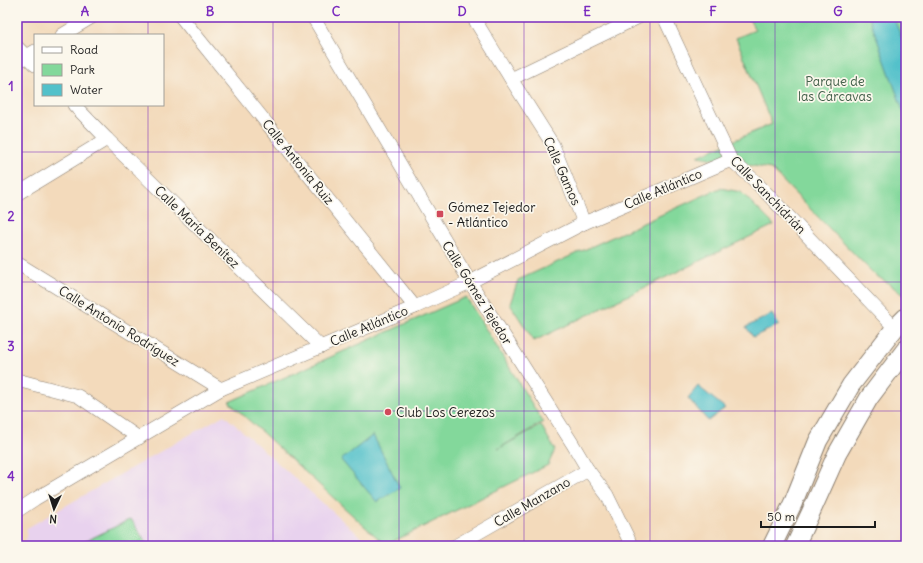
<svg xmlns="http://www.w3.org/2000/svg" width="923" height="563" font-family="Delius,sans-serif">
  <style>
    .built { fill: #e8d2ee }
    .green { fill: #83d89b; stroke: #507a5c }
    .water { fill: #53c1ca; stroke: #386e73 }
    .lines { fill: none; stroke-linecap: round; stroke-linejoin: round }
    .street-casing { stroke: #887b6c; stroke-width: 14 }
    .secondary-casing { stroke: #887b6c; stroke-width: 20 }
    .street { stroke: #fff; stroke-width: 13 }
    .secondary { stroke: #fff; stroke-width: 18 }
    .grid { fill: none; stroke: #7b2cbf; stroke-width: 1; stroke-opacity: 0.55 }
    .poi-dot { fill: #d1495b; stroke: #fbf7ec; stroke-width: 1.5 }
    .labels { text-anchor: middle; dominant-baseline: central; stroke-width: 3.5; stroke-linejoin: round; paint-order: stroke }
    .park-label { font-size: 13px; fill: #405e48; stroke: #fbf7ec }
    .street-label { font-size: 13px; fill: #1c1c1c; stroke: #fbf7ec }
    .poi-label { font-size: 13px; fill: #1c1c1c; stroke: #fbf7ec; text-anchor: start }
    .neatline { fill: none; stroke: #7b2cbf; stroke-width: 1.5 }
    .grid-label { font-size: 13px; text-anchor: middle; font-weight: bold; fill: #7b2cbf }
  </style>
  <rect width="100%" height="100%" fill="#fbf7ec"/>
  <filter id="ink" filterUnits="userSpaceOnUse"><feTurbulence type="fractalNoise" baseFrequency=".025" numOctaves="2"/><feDisplacementMap in="SourceGraphic" scale="8" xChannelSelector="R" yChannelSelector="G"/><feConvolveMatrix kernelMatrix="1 2 1 2 8 2 1 2 1" color-interpolation-filters="sRGB"/></filter>
  <filter id="wash" filterUnits="userSpaceOnUse"><feTurbulence type="fractalNoise" baseFrequency=".012" numOctaves="4" result="noise"/><feDisplacementMap in="SourceGraphic" scale="16" xChannelSelector="R" yChannelSelector="G"/><feGaussianBlur stdDeviation="0.9" result="paint"/><feColorMatrix in="noise" values="0 0 0 0 0 0 0 0 0 0 0 0 0 0 0 0 0 1.4 0 .05"/><feComposite in="paint" operator="in"/></filter>
  <g filter="url(#wash)">
    <rect width="100%" height="100%" fill="#f3dabb"/>
    <polygon class="built" points="224,415 371,546 25,546 27,528"/>
    <g class="green">
      <polygon points="748,17 906,17 906,293 903,295 888,283 875,275 771,169 698,156 772,124 736,38 755,30"/>
      <polygon points="720,188 741,192 774,225 534,341 510,304 518,280"/>
      <polygon points="466,297 543,422 498,449 541,425 555,450 548,465 386,545 362,524 229,402"/>
      <polygon points="131,519 148,546 90,546 86,541"/>
    </g>
    <g class="water">
      <polygon points="869,17 893,17 906,48 906,119"/>
      <polygon points="772,314 779,325 753,337 746,327"/>
      <polygon points="698,386 725,408 708,421 688,398"/>
      <polygon points="373,435 400,488 377,502 341,460"/>
    </g>
  </g>
  <g filter="url(#ink)">
    <g class="lines">
      <defs>
        <g id="street">
          <polyline points="181,17 415,307"/>
          <polyline points="313,17 470,282 572,443 588,470 607,495 628,538 631,546"/>
          <polyline points="473,17 511,79 553,145 584,223"/>
          <polyline points="664,17 731,160 753,179 895,328"/>
          <polyline points="62,35 92,17"/>
          <polyline points="17,47 35,65"/>
          <polyline points="17,62 35,51"/>
          <polyline points="511,79 639,17"/>
          <polyline points="74,105 107,139 321,347"/>
          <polyline points="17,194 107,139"/>
          <polyline points="17,263 221,389"/>
          <polyline points="17,380 78,396 139,438"/>
          <polyline points="17,511 35,499 221,389 415,307 470,282 584,223 731,160"/>
          <polyline points="455,546 588,470"/>
        </g>
        <g id="secondary">
          <polyline points="772,546 793,503 818,441 851,385 895,328 906,317"/>
          <polyline points="795,546 811,512 837,454 869,398 906,349"/>
        </g>
      </defs>
      <use href="#street" class="street-casing"/>
      <use href="#secondary" class="secondary-casing"/>
      <use href="#street" class="street"/>
      <use href="#secondary" class="secondary"/>
    </g>
  </g>
  <path class="grid" d="M148 17V35M273 17V546M399 17V546M524 17V546M650 17V546M775 17V546M148 105V546M17 152H906M17 282H906M17 411H906"/>
  <g class="poi-dot">
    <rect x="436" y="210" width="8" height="8" rx="2"/>
    <circle cx="388" cy="412" r="4"/>
  </g>
  <g class="labels">
    <g class="park-label">
      <text x="835" y="81">Parque de<tspan x="835" dy="15">las Cárcavas</tspan></text>
    </g>
    <g class="street-label">
      <text transform="translate(298 162) rotate(51)">Calle Antonia Ruiz</text>
      <text transform="translate(562 171) rotate(66)">Calle Gamos</text>
      <text transform="translate(663 189) rotate(-23)">Calle Atlántico</text>
      <text transform="translate(768 195) rotate(46)">Calle Sanchidrián</text>
      <text transform="translate(197 227) rotate(44)">Calle María Benítez</text>
      <text transform="translate(477 293) rotate(58)">Calle Gómez Tejedor</text>
      <text transform="translate(119 326) rotate(32)">Calle Antonio Rodríguez</text>
      <text transform="translate(369 326) rotate(-23)">Calle Atlántico</text>
      <text transform="translate(532 502) rotate(-30)">Calle Manzano</text>
    </g>
    <g class="poi-label">
      <text x="448" y="207">Gómez Tejedor<tspan x="448" dy="15">- Atlántico</tspan></text>
      <text x="396" y="412">Club Los Cerezos</text>
    </g>
  </g>
  <rect width="923" height="563" fill="none" stroke="#fbf7ec" stroke-width="44"/>
  <rect x="34" y="34" width="130" height="72" fill="#fbf7ec" stroke="#a29f99"/>
  <rect x="42" y="47" width="20" height="6" fill="#ffffff" stroke="#a29f99"/>
  <text x="70" y="54" font-size="12" fill="#1c1c1c">Road</text>
  <rect x="42" y="64" width="20" height="12" fill="#83d89b" stroke="#a29f99"/>
  <text x="70" y="74" font-size="12" fill="#1c1c1c">Park</text>
  <rect x="42" y="84" width="20" height="12" fill="#53c1ca" stroke="#a29f99"/>
  <text x="70" y="94" font-size="12" fill="#1c1c1c">Water</text>
  <g transform="translate(54 509) rotate(184)" stroke="#fbf7ec" stroke-width="3" paint-order="stroke">
  <path d="M0-3L7 15L0 10L-7 15Z" fill="#1c1c1c"/>
  <text y="-6" font-size="11" font-weight="bold" text-anchor="middle" fill="#1c1c1c">N</text>
  </g>
  <path d="M761 521v6h114v-6" fill="none" stroke="#1c1c1c" stroke-width="2"/>
  <text x="767" y="521" font-size="12" fill="#1c1c1c" stroke="#fbf7ec" stroke-width="3" paint-order="stroke">50 m</text>
  <rect x="22" y="22" width="879" height="519" class="neatline"/>
  <g class="grid-label">
    <text x="85" y="16">A</text>
    <text x="210" y="16">B</text>
    <text x="336" y="16">C</text>
    <text x="462" y="16">D</text>
    <text x="587" y="16">E</text>
    <text x="713" y="16">F</text>
    <text x="838" y="16">G</text>
    <text x="11" y="91">1</text>
    <text x="11" y="221">2</text>
    <text x="11" y="351">3</text>
    <text x="11" y="481">4</text>
  </g>
</svg>
